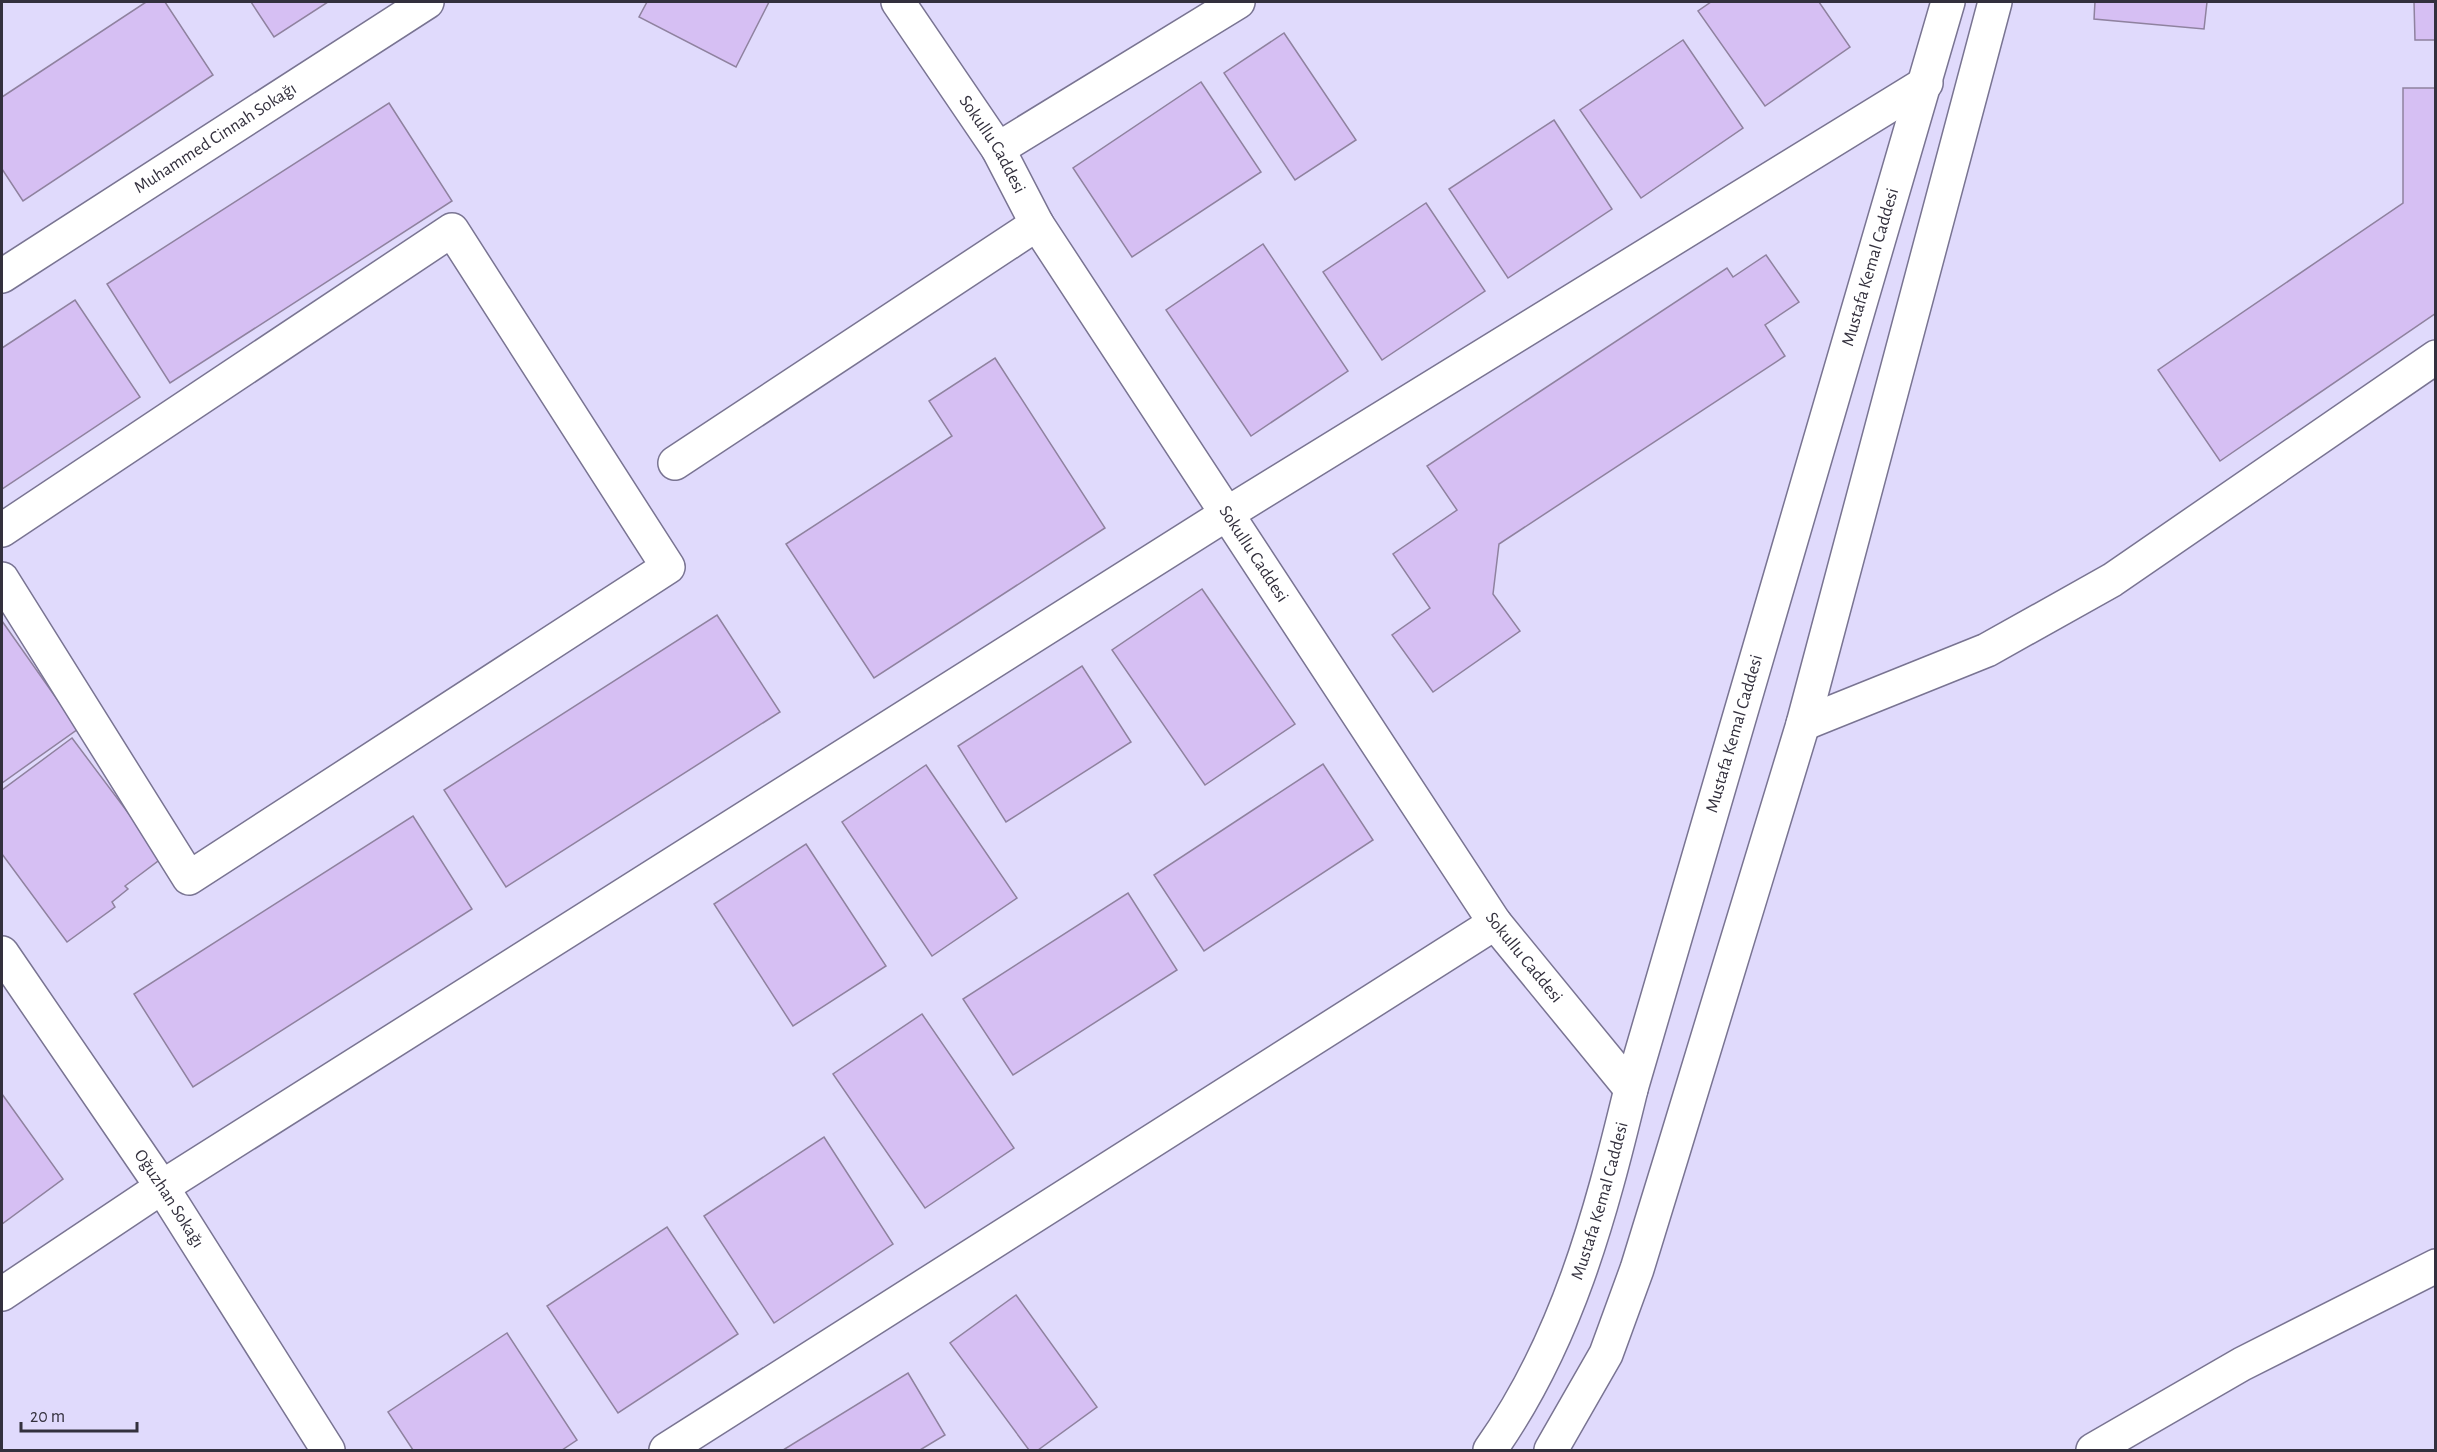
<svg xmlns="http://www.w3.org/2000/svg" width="2437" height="1452" font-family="'Alegreya Sans',sans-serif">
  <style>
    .building { fill: #d6bff3; stroke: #8f829f; stroke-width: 1.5 }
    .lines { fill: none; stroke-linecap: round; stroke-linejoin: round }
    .minor-casing { stroke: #797492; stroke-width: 36 }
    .major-casing { stroke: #797492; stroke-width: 36 }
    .minor { stroke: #fff; stroke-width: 33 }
    .major { stroke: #fff; stroke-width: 33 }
    .labels { text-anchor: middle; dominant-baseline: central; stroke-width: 4.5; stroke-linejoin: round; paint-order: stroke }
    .street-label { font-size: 18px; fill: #33303d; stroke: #e0dafc }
  </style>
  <rect width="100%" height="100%" fill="#e0dafc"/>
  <g class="building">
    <polygon points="146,2 165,2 213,75 23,201 2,169 2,97"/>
    <polygon points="251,2 328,2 274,37"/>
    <polygon points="647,2 769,2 736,67 639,17"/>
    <polygon points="1711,2 1819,2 1850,47 1765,106 1698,11"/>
    <polygon points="2095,2 2207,2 2204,29 2094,19"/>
    <polygon points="2414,2 2436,2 2436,40 2415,40"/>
    <polygon points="1284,33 1356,140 1295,180 1224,73"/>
    <polygon points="1683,40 1743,128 1641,198 1580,110"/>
    <polygon points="1201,82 1261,172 1132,257 1073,168"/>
    <polygon points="2403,88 2436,88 2436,313 2220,461 2158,370 2403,203"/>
    <polygon points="389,103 452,201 170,383 107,284"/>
    <polygon points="1554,120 1612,209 1508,278 1449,189"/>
    <polygon points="1426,203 1485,291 1382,360 1323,272"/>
    <polygon points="1263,244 1348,371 1251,436 1166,310"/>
    <polygon points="1766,255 1799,302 1765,325 1785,356 1499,544 1493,594 1520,631 1433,692 1392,635 1430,608 1393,554 1457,510 1427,466 1727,268 1733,277"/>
    <polygon points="75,300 140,397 2,489 2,348"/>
    <polygon points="995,358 1105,528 874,678 786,544 952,436 929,401"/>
    <polygon points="1202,589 1295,724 1205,785 1112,650"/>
    <polygon points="717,615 780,712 506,887 444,790"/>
    <polygon points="2,621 78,729 2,783"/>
    <polygon points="1082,666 1131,742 1006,822 958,746"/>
    <polygon points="72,738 162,858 125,886 128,889 112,902 115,907 67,942 2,854 2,790"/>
    <polygon points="1323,764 1373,840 1204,951 1154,875"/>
    <polygon points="926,765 1017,898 932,956 842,822"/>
    <polygon points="413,816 472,909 193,1087 134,994"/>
    <polygon points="806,844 886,966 793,1026 714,904"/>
    <polygon points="1128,893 1177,970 1013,1075 963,999"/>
    <polygon points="922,1014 1014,1148 925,1208 833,1074"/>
    <polygon points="2,1094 63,1179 2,1224"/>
    <polygon points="824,1137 893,1244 774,1323 704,1216"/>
    <polygon points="667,1227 738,1334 618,1413 547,1306"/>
    <polygon points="1016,1295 1097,1407 1038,1450 1029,1450 950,1343"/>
    <polygon points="507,1333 577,1440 562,1450 413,1450 388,1412"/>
    <polygon points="908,1373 945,1435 920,1450 783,1450"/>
  </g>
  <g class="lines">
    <defs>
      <g id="minor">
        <path id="s1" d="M898 2 998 149 1037 224 1495 923 1631 1089"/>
        <polyline points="998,149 1238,2"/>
        <path id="s2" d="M2 276 427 2"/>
        <polyline points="675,463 1037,224"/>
        <polyline points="2,530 452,230 668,567 189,878 2,579"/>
        <polyline points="1803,724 1987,650 2112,580 2436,357"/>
        <path id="s3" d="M2 953 162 1187 328 1450"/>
        <polyline points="2,1294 162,1187 1228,513 1926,83"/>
        <polyline points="666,1450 1495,923"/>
        <polyline points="2093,1450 2242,1364 2436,1266"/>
      </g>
      <g id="major">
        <path id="s4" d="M1490 1450C1567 1341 1600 1217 1631 1089L1948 2"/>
        <polyline points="1551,1450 1606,1354 1637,1269 1672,1155 1803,724 1995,2"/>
      </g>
    </defs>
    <use href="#minor" class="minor-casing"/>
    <use href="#major" class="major-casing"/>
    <use href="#minor" class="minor"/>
    <use href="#major" class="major"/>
  </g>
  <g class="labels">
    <g class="street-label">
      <text stroke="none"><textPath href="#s2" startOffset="254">Muhammed Cinnah Sokağı</textPath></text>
      <text stroke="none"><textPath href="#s1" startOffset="171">Sokullu Caddesi</textPath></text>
      <text stroke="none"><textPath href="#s4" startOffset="1246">Mustafa Kemal Caddesi</textPath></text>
      <text stroke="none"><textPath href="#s1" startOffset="657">Sokullu Caddesi</textPath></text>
      <text stroke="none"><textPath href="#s4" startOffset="760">Mustafa Kemal Caddesi</textPath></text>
      <text stroke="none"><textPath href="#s1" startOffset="1143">Sokullu Caddesi</textPath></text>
      <text stroke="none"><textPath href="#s3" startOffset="297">Oğuzhan Sokağı</textPath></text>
      <text stroke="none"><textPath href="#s4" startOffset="274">Mustafa Kemal Caddesi</textPath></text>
    </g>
  </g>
  <rect width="2437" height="1452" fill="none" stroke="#33303d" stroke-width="6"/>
  <path d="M21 1422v9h116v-9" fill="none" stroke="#33303d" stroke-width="3"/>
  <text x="30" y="1422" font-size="18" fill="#33303d" stroke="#e0dafc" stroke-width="4.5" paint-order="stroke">20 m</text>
</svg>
